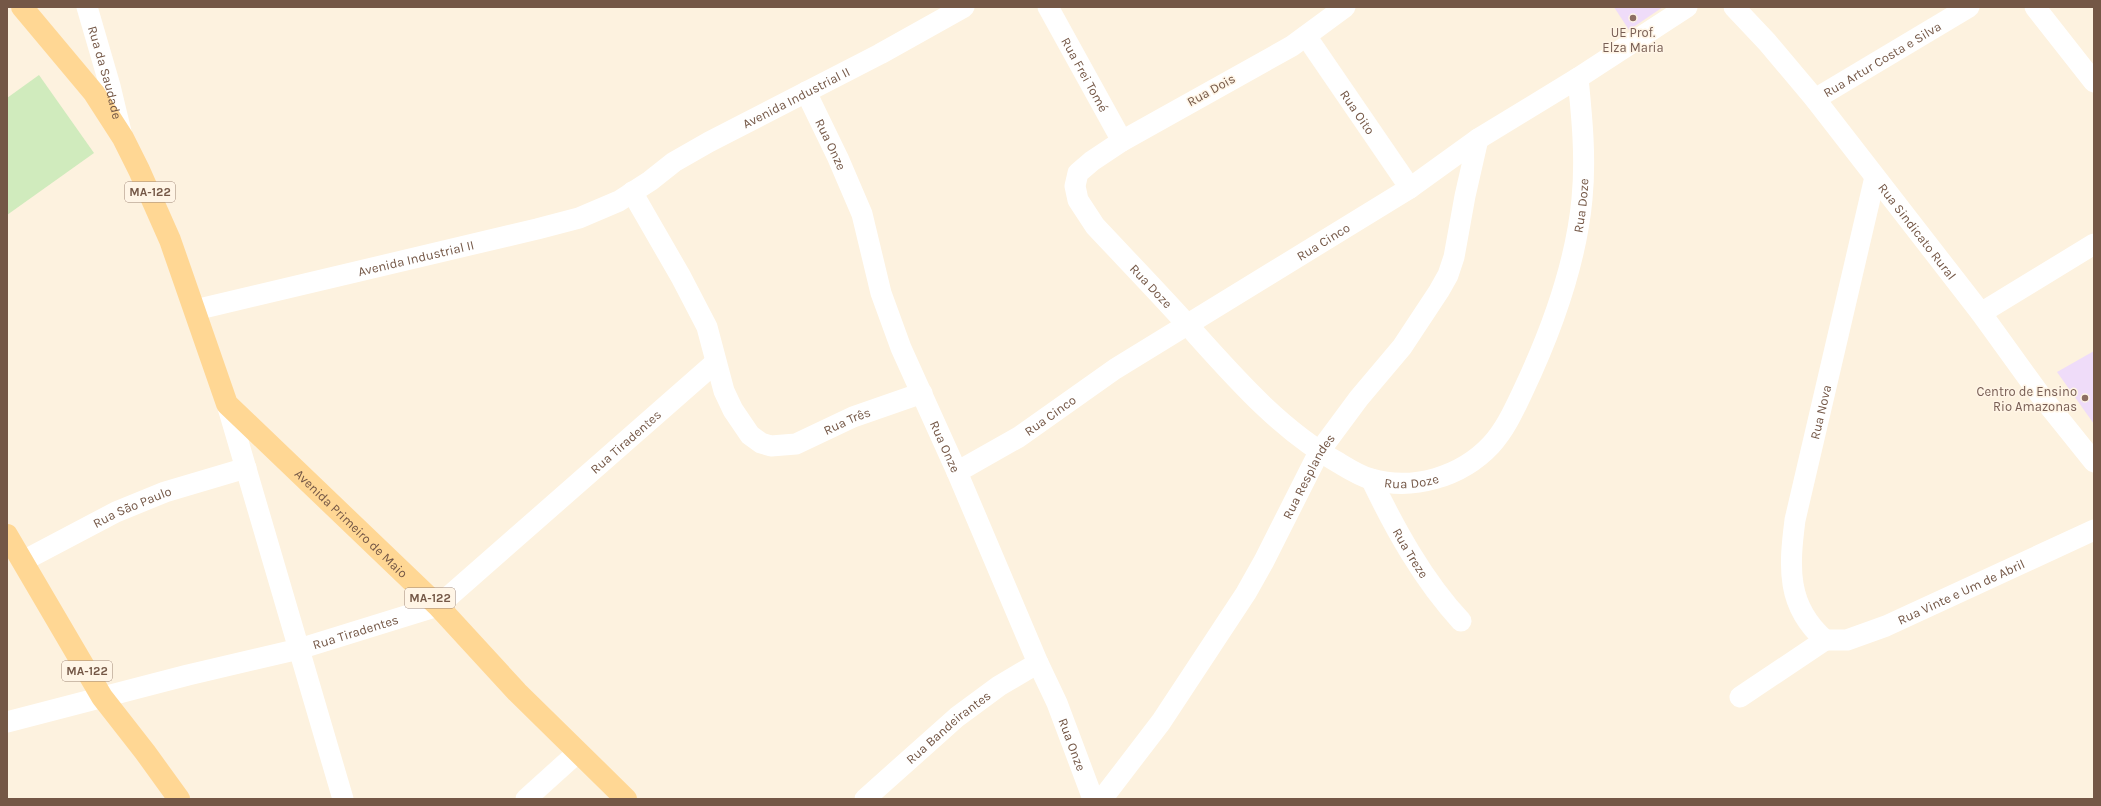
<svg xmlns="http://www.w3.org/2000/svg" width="2101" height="806" font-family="Karla,sans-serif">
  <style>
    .education { fill: #efdcf9 }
    .green { fill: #d0ebbd }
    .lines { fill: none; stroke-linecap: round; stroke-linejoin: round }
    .minor { stroke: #fff; stroke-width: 21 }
    .major { stroke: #ffd794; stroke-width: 22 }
    .education-dot { fill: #8d6e63; stroke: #fff5e6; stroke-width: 1.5 }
    .labels { text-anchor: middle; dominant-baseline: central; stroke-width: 3; stroke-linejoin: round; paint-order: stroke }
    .shield { fill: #fff5e6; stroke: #9e8676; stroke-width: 1 }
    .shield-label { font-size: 12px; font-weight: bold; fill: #745746 }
    .education-label { font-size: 13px; fill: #785e54; stroke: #fff5e6 }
    .street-label { font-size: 13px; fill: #745746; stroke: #fff5e6 }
  </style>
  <rect width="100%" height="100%" fill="#fdf2df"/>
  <g class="education">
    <polygon points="1614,7 1663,7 1629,30"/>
    <polygon points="2094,351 2094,424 2057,372"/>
  </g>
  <polygon class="green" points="39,75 94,153 7,215 7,98"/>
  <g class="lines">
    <g class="minor">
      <path id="s1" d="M87 7 110 86 121 132"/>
      <path id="s2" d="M1048 7 1122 141"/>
      <path id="s3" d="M1345 7 1292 46 1122 141 1092 161 1078 173 1075 186 1078 200 1095 226C1125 258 1155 289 1184 321 1231 373 1277 428 1339 463 1349 469 1360 476 1371 479 1413 491 1461 477 1491 445 1505 430 1514 410 1523 391 1550 334 1576 263 1582 199 1586 158 1582 118 1578 78"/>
      <path id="s4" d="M1734 7 1767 42 1815 99 1981 313 2041 396 2094 462"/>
      <polyline points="2035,7 2094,82"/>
      <path id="s5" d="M1306 36 1410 188"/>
      <path id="s6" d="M806 92 838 158 862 214 881 293 901 348 957 472 1038 663 1057 703 1093 799"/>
      <path id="s7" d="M1815 99 1969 7"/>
      <path id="s8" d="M632 192 681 277 707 327 724 391 733 410 750 435 761 443 771 446 796 444 853 417 922 393"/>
      <path id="s9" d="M195 310 537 229 579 218 619 201 650 181 674 162 709 142 880 54 964 7"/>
      <polyline points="1981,313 2094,244"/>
      <polyline points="227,404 343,799"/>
      <path id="s10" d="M957 472 1019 437 1115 369 1410 188 1478 139 1578 78 1687 7"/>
      <path id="s11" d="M1371 479C1395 529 1423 580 1461 621"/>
      <path id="s12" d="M23 561 116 512 165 492 246 468"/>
      <path id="s13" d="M1825 640C1786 606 1789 567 1795 520L1875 177"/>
      <path id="s14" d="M1825 640H1847L1886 626 2094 530"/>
      <polyline points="1740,697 1825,640"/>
      <path id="s15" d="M7 722 188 675 299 649 438 606 716 362"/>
      <polyline points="526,799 577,753"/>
      <path id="s16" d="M865 799 957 717 999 686 1038 663"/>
      <path id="s17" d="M1102 799 1161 722 1246 593 1264 561 1319 452 1359 398 1402 347 1439 291 1448 275 1454 257 1465 196 1478 139"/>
    </g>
    <g class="major">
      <path id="s18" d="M22 7 94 93 123 138 139 170 170 240 227 404 438 606 517 692 626 799"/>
      <polyline points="7,535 102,697 145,752 179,799"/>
    </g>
  </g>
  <g class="education-dot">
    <circle cx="1633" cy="18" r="4"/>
    <circle cx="2085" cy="398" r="4"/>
  </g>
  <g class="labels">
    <g class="shield">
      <rect x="125" y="182" width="50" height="20" rx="3"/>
      <rect x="405" y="588" width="50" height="20" rx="3"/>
      <rect x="62" y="661" width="50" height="20" rx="3"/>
    </g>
    <g class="shield-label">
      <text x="150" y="192">MA-122</text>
      <text x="430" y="598">MA-122</text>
      <text x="87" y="671">MA-122</text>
    </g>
    <g class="education-label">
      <text x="1633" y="32">UE Prof.<tspan x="1633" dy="15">Elza Maria</tspan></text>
      <text x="2077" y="391" text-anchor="end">Centro de Ensino<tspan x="2077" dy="15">Rio Amazonas</tspan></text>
    </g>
    <g class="street-label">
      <text stroke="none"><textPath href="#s7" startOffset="78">Rua Artur Costa e Silva</textPath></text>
      <text stroke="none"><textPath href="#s1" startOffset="68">Rua da Saudade</textPath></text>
      <text stroke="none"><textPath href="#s2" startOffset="77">Rua Frei Tomé</textPath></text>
      <text transform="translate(1211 90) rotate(-29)">Rua Dois</text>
      <text stroke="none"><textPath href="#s9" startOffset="644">Avenida Industrial II</textPath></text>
      <text stroke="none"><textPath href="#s5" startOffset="92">Rua Oito</textPath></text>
      <text stroke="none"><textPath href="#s6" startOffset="58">Rua Onze</textPath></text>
      <text stroke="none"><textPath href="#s3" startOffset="1140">Rua Doze</textPath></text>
      <text stroke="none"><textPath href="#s4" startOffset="290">Rua Sindicato Rural</textPath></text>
      <text stroke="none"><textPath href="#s10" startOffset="433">Rua Cinco</textPath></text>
      <text stroke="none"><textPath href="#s9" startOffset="227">Avenida Industrial II</textPath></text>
      <text stroke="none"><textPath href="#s3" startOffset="456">Rua Doze</textPath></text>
      <text stroke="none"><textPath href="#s13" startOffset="241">Rua Nova</textPath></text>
      <text stroke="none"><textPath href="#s10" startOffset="109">Rua Cinco</textPath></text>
      <text stroke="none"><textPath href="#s8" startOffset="377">Rua Três</textPath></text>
      <text stroke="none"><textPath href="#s15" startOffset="696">Rua Tiradentes</textPath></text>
      <text stroke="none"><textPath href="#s6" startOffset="382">Rua Onze</textPath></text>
      <text stroke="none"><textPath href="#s17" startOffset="384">Rua Resplandes</textPath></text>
      <text stroke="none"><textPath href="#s3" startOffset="792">Rua Doze</textPath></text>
      <text stroke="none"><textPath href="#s12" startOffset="122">Rua São Paulo</textPath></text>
      <text stroke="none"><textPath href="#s18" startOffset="624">Avenida Primeiro de Maio</textPath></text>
      <text stroke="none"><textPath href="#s11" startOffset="84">Rua Treze</textPath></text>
      <text stroke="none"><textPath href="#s14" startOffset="146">Rua Vinte e Um de Abril</textPath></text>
      <text stroke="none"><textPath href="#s15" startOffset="360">Rua Tiradentes</textPath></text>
      <text stroke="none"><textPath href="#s16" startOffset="110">Rua Bandeirantes</textPath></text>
      <text stroke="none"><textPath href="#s6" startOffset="706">Rua Onze</textPath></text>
    </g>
  </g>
  <rect width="2101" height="806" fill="none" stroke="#745746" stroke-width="16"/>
</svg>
